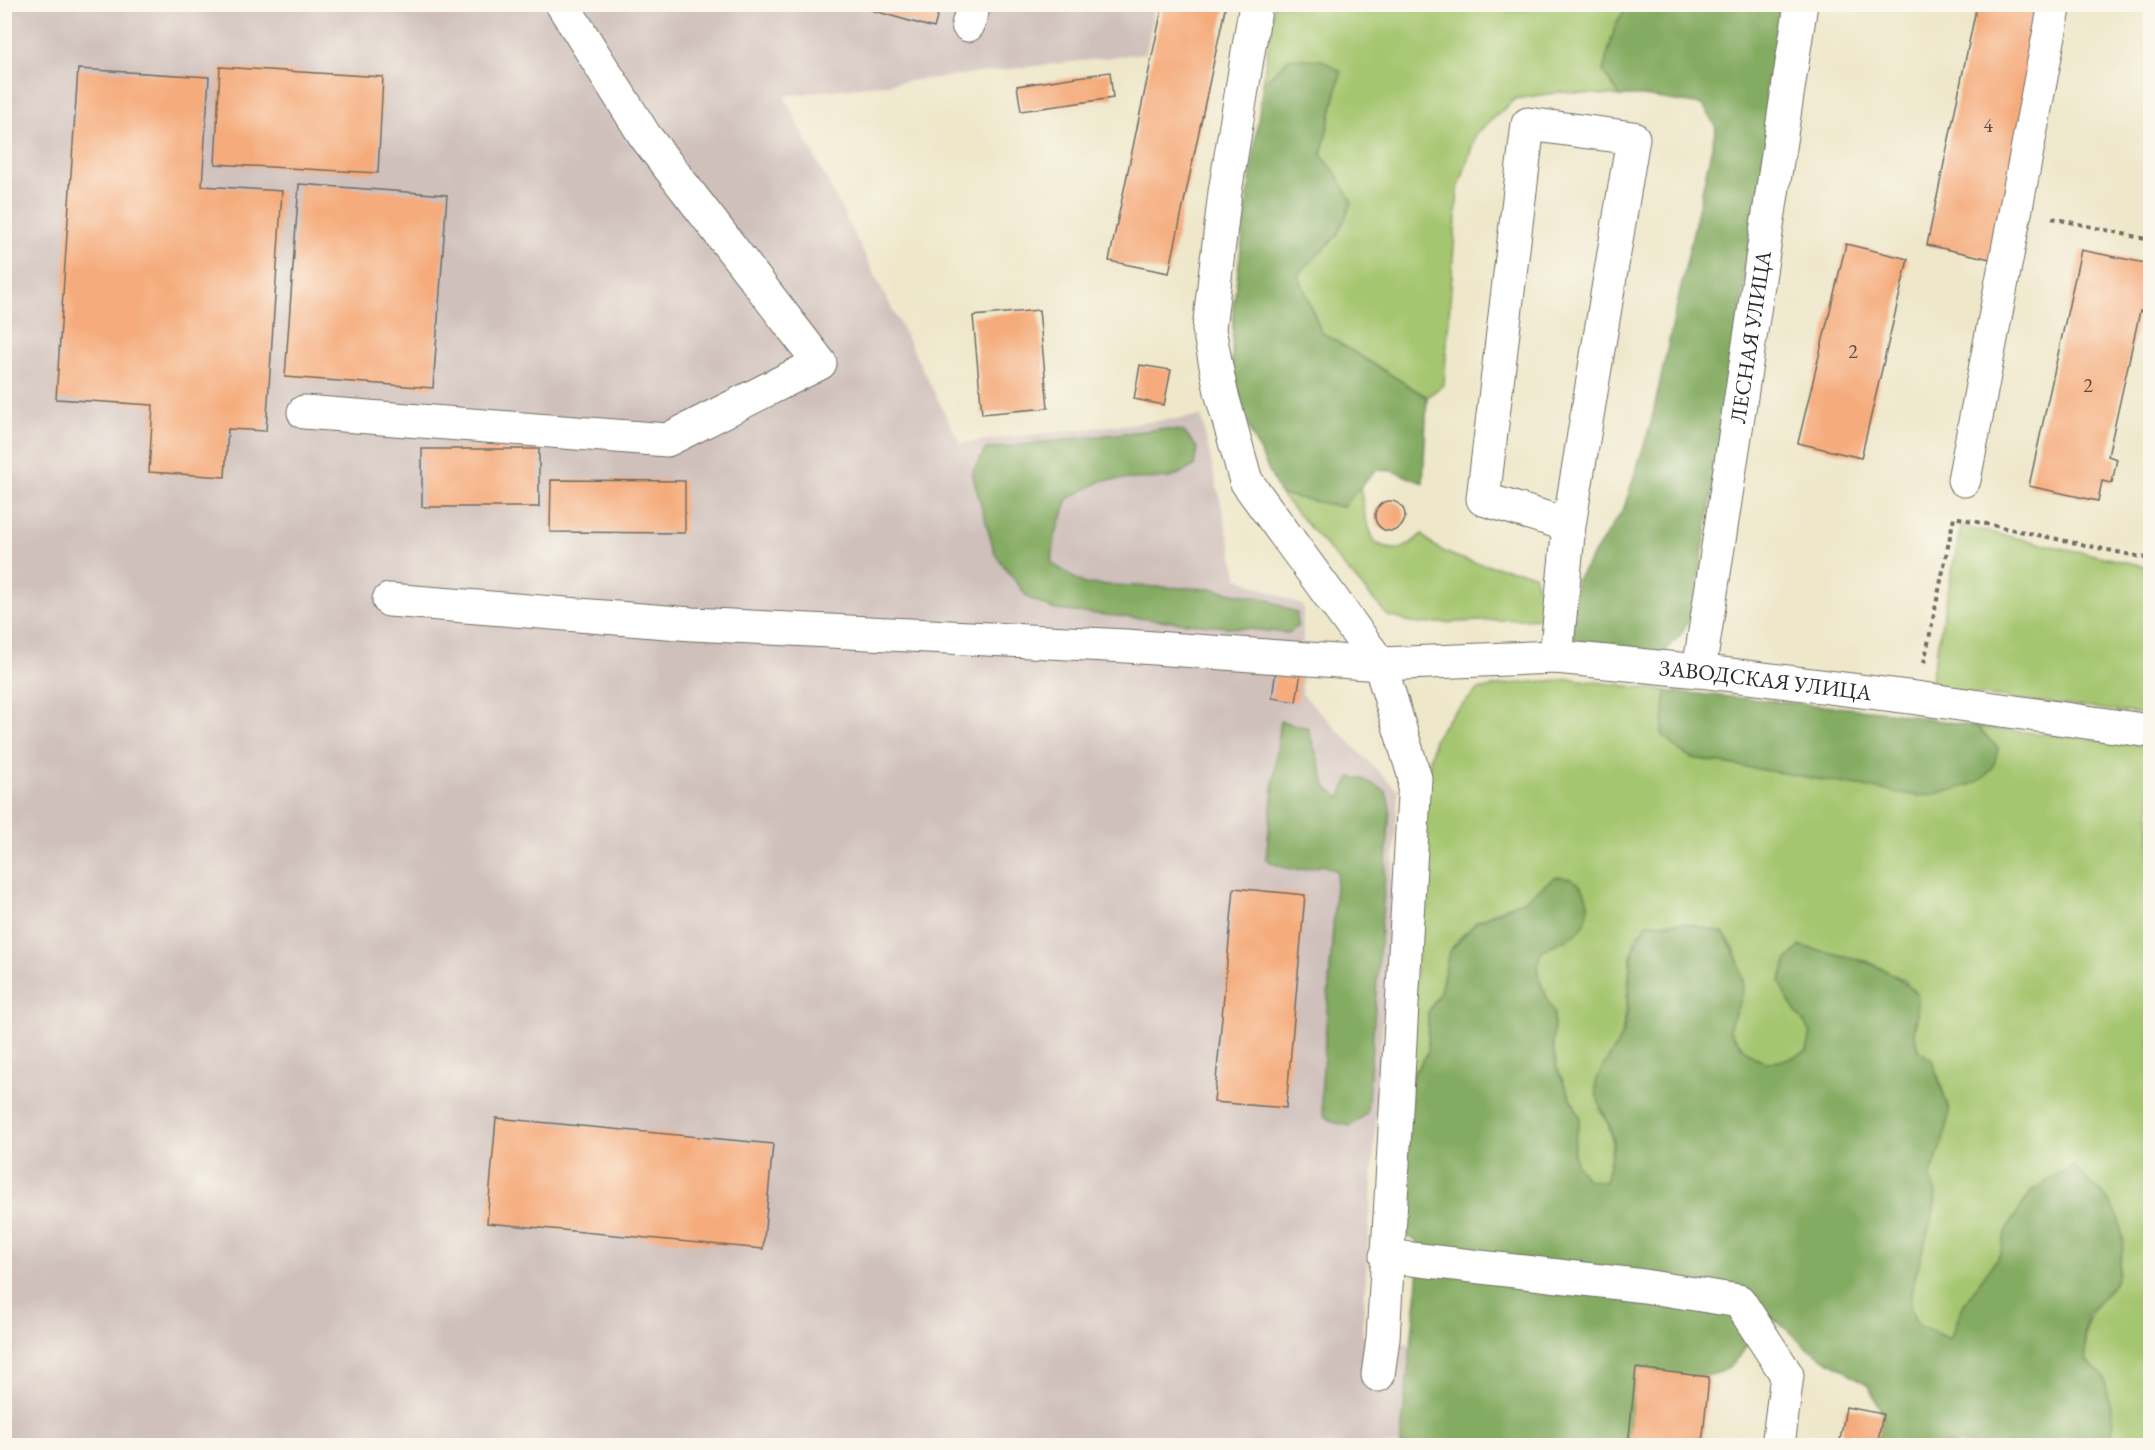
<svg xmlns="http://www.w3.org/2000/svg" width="2155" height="1450" font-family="'EB Garamond',serif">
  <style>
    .industrial { fill: #cfc0bb }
    .green { fill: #a5c66f; stroke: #68784d; stroke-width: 1.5 }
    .forest { fill: #84ab62; stroke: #586b46; stroke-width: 1.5 }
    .building { fill: #f5ab7c }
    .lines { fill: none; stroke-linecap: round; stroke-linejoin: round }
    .minor-casing { stroke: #6f6d63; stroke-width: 35 }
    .path { stroke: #6f6d63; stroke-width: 4; stroke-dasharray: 4.5 4.5; stroke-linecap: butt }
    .minor { stroke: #fff; stroke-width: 33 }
    .labels { text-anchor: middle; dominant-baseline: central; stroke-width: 6; stroke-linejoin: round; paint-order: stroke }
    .number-label { font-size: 20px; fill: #5e4b3f }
    .street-label { font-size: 22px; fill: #2b2b2b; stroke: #fbf7ec }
  </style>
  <rect width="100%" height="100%" fill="#fbf7ec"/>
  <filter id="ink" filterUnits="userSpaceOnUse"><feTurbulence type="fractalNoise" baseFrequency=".0167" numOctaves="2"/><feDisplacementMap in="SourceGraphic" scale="12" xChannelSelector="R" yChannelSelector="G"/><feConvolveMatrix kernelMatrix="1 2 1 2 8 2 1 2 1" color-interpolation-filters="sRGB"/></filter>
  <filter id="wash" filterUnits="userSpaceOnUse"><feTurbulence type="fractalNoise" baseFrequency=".008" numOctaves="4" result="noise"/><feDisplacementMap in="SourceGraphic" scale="24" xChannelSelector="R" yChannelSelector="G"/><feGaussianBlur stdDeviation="1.35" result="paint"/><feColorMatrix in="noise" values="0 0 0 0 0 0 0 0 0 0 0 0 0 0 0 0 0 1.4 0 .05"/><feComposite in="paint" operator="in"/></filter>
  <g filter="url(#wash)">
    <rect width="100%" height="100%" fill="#eee7ca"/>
    <polygon class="industrial" points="5,5 1155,5 1146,53 784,96 960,443 1201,416 1238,578 1303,606 1302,694 1398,791 1362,1336 1410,1344 1400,1445 5,1446"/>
    <g class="green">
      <polygon points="1274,5 1629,5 1616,23 1603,71 1620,96 1561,92 1515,99 1476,134 1458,190 1444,384 1427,397 1321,332 1298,274 1337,236 1336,173 1321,155 1341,72 1290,58 1263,83"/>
      <path d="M1360 486 1365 516 1374 542C1398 555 1403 550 1422 534 1446 564 1498 566 1534 574L1542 603 1541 618 1418 624 1388 616 1280 494 1342 507Z"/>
      <polygon points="1961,526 2150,567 2150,715 1929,689"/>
      <path d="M1573 679 1666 691 1662 734 1842 782 1918 796 1998 748 1977 727 2150 745V1445H2109L2114 1422 2104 1377 2086 1360C2082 1316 2090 1314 2116 1281L2072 1166 2032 1191 2006 1230 2001 1252 1963 1306 1950 1340 1917 1325 1910 1308 1911 1292 1934 1209 1936 1193 1930 1178 1949 1111 1938 1075 1918 1050 1914 1033 1918 1014 1906 981 1867 961 1800 947 1801 1017 1811 1033 1807 1052C1769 1070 1753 1066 1729 1030L1733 1013 1741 998 1743 980 1734 947 1723 933 1684 923H1648L1636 937 1631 956 1625 1018 1621 1036 1613 1053 1600 1109C1618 1137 1612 1152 1605 1183L1588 1180 1577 1166 1573 1150 1580 1117 1557 1069 1553 1048 1554 1013 1540 982 1537 967 1541 951 1575 935 1555 877 1526 899 1493 913 1461 936 1449 952 1440 992 1428 1013V1053L1410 1079 1427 778 1434 739 1451 715 1478 690 1507 684Z"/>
    </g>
    <g class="forest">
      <polygon points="1696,4 1710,7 1711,4 1788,5 1694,609 1681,634 1662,655 1582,655 1570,627 1576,581 1624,508 1651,423 1716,128 1703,105 1643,96 1620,96 1603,71 1616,23 1629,5"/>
      <polygon points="1290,58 1323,60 1341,72 1321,155 1336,173 1352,202 1337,236 1298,274 1321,332 1427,397 1423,483 1393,471 1376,470 1342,507 1280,494 1251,433 1232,373 1233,309 1263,83"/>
      <polygon points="1160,429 1183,431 1197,448 1194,466 1171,478 1103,480 1068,499 1056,534 1051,563 1084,584 1211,589 1266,599 1297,613 1297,627 1289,633 1055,610 1028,598 995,554 972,473 986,449"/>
      <path d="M1666 691 1890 712 1977 727 1998 748C1996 760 1993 770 1983 778 1970 788 1935 795 1918 796L1692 758 1675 748 1662 734Z"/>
      <path d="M1280 721 1308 728 1327 788 1340 798 1350 777 1363 779 1386 791 1390 809 1367 1113 1350 1126 1336 1123 1324 1116 1321 1097 1337 871 1323 865C1302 871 1285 872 1266 859Z"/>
      <path d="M1555 877C1560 877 1569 877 1573 880 1593 892 1593 922 1574 935 1565 941 1551 945 1541 951L1537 967 1540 982 1554 1013 1553 1048 1557 1069 1580 1117 1573 1150 1577 1166 1588 1180 1605 1182C1609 1164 1618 1142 1609 1124 1604 1112 1597 1104 1596 1090 1594 1071 1615 1054 1621 1037 1637 996 1618 960 1648 923H1684L1723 933C1735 949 1748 979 1741 999 1737 1010 1732 1019 1729 1030 1753 1066 1769 1070 1807 1051L1811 1033 1789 1002 1780 981 1787 960 1800 946C1843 956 1888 961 1918 996L1914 1033 1918 1050 1932 1060 1949 1111 1947 1128 1930 1178 1936 1193 1934 1209 1911 1292 1910 1308 1917 1325 1950 1339 1963 1306 2001 1252 2006 1230 2032 1191 2072 1166 2107 1198 2118 1216 2124 1243 2116 1281 2088 1314 2084 1334 2086 1360 2104 1377 2114 1422 2109 1445H1877L1883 1414 1867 1384 1807 1348 1777 1321 1765 1314C1755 1329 1747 1349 1735 1362 1713 1387 1665 1372 1636 1368L1628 1445 1400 1446 1420 1261 1418 1242 1400 1232 1410 1079 1428 1053V1013L1440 992 1449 952 1476 922 1526 899Z"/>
    </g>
    <g id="blocks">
      <g class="building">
        <polygon points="850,4 941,4 934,28"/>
        <polygon points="1163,4 1226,4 1169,273 1109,261"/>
        <polygon points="1977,4 2048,4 1995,260 1927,245"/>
        <polygon points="220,67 383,77 378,173 215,164"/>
        <polygon points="78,69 209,77 202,186 282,191 266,431 228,429 225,477 149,472 153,405 56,399"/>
        <polygon points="1110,72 1113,98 1021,111 1017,86"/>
        <polygon points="299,184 447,195 433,388 285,377"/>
        <polygon points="1846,244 1908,259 1861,458 1798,443"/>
        <polygon points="2081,250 2150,264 2144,288 2150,289 2150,308 2149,313 2140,311 2108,456 2117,459 2112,483 2102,481 2098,501 2029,486"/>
        <polygon points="1039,310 1048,408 982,414 973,316"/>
        <polygon points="1140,365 1171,370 1164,405 1134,399"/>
        <rect x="422" y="449" width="117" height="58"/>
        <polygon points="551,480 685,481 685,533 550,532"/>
        <circle cx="1390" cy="516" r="15"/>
        <polygon points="1276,670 1301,673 1296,702 1272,698"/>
        <polygon points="1234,888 1305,895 1286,1108 1214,1102"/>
        <polygon points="496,1118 773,1144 763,1249 487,1223"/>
        <polygon points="1636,1368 1709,1377 1702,1446 1628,1446"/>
        <polygon points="1846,1407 1883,1414 1877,1446 1839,1446"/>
      </g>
    </g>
  </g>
  <g filter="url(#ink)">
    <use href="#blocks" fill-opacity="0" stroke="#6f6d63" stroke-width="1.5"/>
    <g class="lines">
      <defs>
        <g id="minor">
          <polyline points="1256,4 1225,192 1209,329 1221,392 1246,481 1380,664 1415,778 1383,1339 1378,1375"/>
          <polyline points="968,25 974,4"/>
          <polyline points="304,412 667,440 820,363 645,136 562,4"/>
          <polyline points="1964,480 2055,4"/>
          <path id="s1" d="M389 600 692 624 1126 646 1380 664 1556 657 1699 671 1917 698 2150 731"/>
          <polyline points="1556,657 1569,525 1633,138 1528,124 1483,499 1569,525"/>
          <path id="s2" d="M1699 671 1801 4"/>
          <polyline points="1386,1256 1644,1286 1739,1301 1787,1375 1778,1446"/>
        </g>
      </defs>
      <use href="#minor" class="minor-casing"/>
      <g class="path">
        <polyline points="2052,218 2150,240"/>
        <polyline points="1924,663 1954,517 2150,559"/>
      </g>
      <use href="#minor" class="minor"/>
    </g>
  </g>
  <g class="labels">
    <g class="number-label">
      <text x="1988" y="125">4</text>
      <text x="1853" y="351">2</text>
      <text x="2088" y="385">2</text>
    </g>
    <g class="street-label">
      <text stroke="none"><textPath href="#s2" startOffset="338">ЛЕСНАЯ УЛИЦА</textPath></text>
      <text stroke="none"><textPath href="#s1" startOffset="1380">ЗАВОДСКАЯ УЛИЦА</textPath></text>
    </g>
  </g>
  <rect width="2155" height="1450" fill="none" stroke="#fbf7ec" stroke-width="24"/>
</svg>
